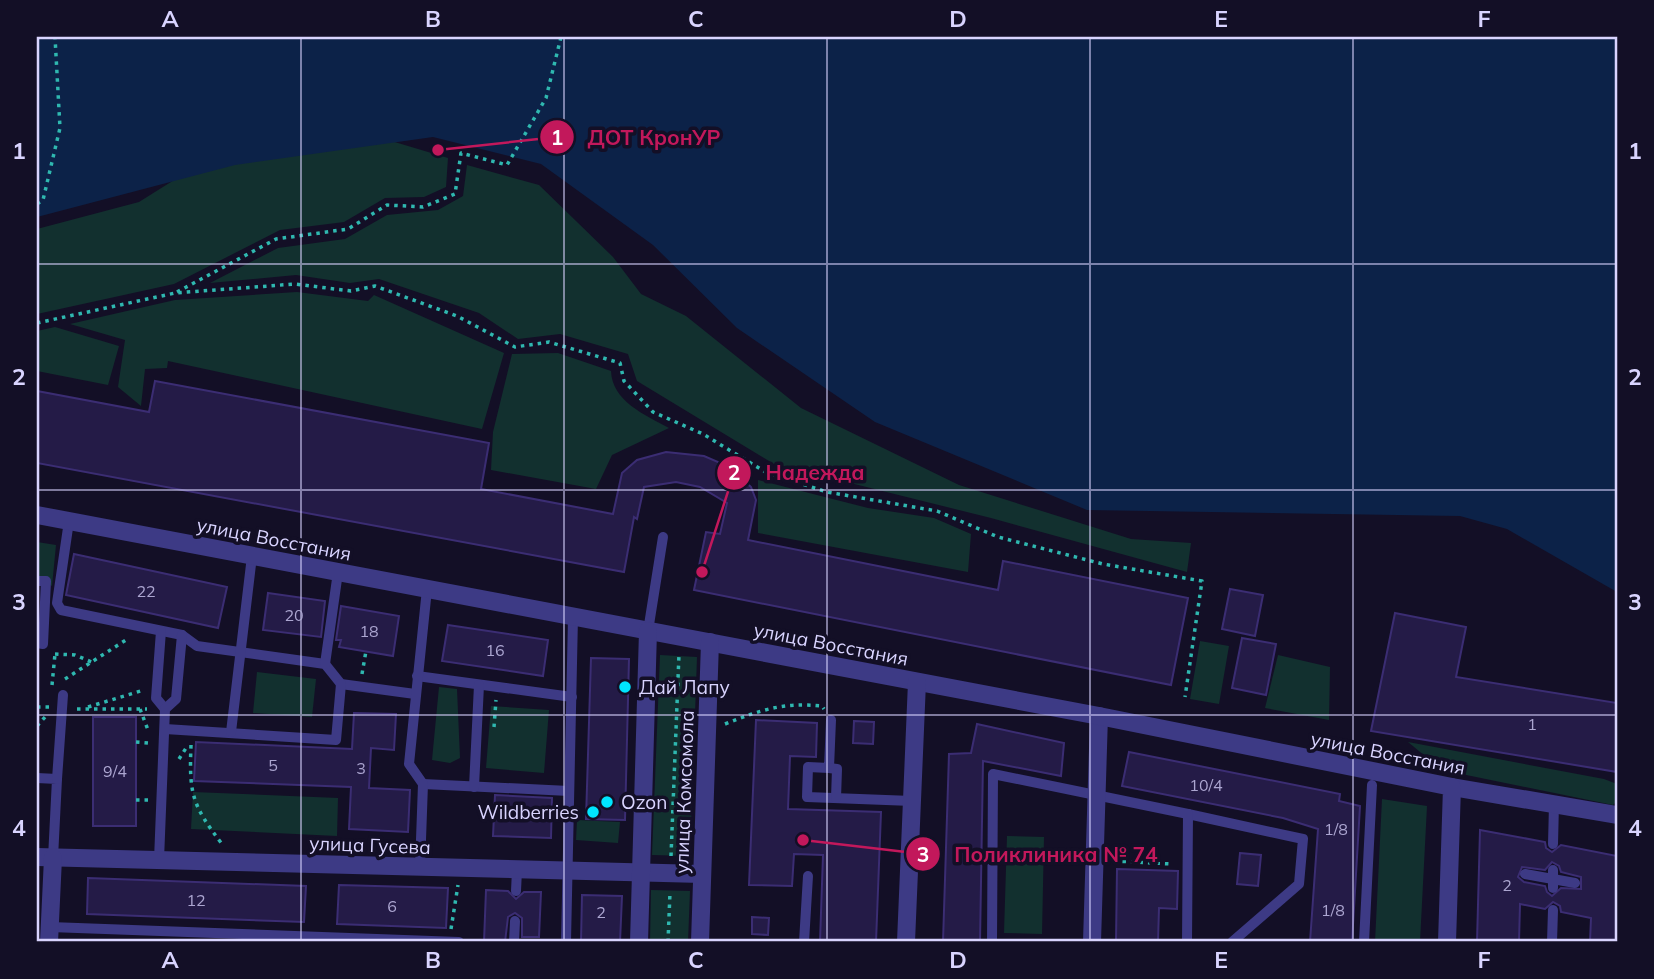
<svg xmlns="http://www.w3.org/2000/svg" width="1654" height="979" font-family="Mulish,sans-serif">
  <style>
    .green { fill: #12302f }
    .water { fill: #0c2248 }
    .building { fill: #241b47; stroke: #3b2d73; stroke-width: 2; fill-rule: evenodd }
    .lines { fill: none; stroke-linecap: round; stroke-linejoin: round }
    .path { stroke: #2fb8b0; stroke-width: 3.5; stroke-dasharray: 3.5 5; stroke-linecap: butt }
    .service { stroke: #3d3a85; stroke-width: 10 }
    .minor { stroke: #3d3a85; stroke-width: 18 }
    .tertiary { stroke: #3d3a85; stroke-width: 18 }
    .grid { fill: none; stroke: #d9d4ff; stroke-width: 2; stroke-opacity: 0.55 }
    .poi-dot { fill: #00e5ff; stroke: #130f26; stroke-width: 2.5 }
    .labels { text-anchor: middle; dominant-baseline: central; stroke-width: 7; stroke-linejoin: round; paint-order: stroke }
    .number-label { font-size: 16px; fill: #aca6d1 }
    .street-label { font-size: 19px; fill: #d9d4ff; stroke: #130f26 }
    .poi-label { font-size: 19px; fill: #d9d4ff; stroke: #130f26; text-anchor: start }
    .leader { fill: none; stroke: #c2185b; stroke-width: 2.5 }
    .callout-dot { fill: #c2185b; stroke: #130f26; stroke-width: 2.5 }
    .mark-label { font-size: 21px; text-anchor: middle; font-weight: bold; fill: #fff }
    .callout-label { font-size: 21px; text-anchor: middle; font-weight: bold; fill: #c2185b; stroke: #130f26; stroke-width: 7; stroke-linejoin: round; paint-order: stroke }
    .neatline { fill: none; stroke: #d9d4ff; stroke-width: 2.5 }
    .grid-label { font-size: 23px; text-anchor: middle; font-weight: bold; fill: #d9d4ff }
  </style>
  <rect width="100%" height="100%" fill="#130f26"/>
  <g class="green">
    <polygon points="368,134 448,158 446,187 424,197 385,198 344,222 280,230 174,284 37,314 37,229 139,202 214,155"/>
    <polygon points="467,165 539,185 613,257 641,294 686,316 801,408 959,485 1131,539 1191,543 1187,572 991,518 774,464 637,381 628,354 560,334 518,339 479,313 379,279 350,283 296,275 210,283 278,248 345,239 387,215 438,210 463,196"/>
    <polygon points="297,292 368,301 374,295 504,353 482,429 168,361 167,368 145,369 141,406 118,387 125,340 70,324 175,300"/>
    <polygon points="55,327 119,346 108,385 37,371 37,331"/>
    <path d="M558 353 611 371C612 401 645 415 669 428L612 455 596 489 491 470 493 432 512 354Z"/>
    <polygon points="758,480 868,508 934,518 971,534 968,572 758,533"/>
    <polygon points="37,542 56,545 52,586 38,577"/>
    <polygon points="1200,641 1229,646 1219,704 1190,699"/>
    <polygon points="660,655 697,657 690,856 652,855"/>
    <polygon points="1278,655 1330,667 1329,720 1265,708"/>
    <polygon points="257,672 316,679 312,717 253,713"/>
    <polygon points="439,687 457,689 460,758 450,763 432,760"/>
    <polygon points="491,706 549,710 544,773 486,768"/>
    <polygon points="1408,742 1604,779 1617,784 1617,801 1613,805 1442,770"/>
    <polygon points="193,792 338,798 337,836 191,829"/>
    <polygon points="1382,799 1427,806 1420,942 1375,942"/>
    <polygon points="577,820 620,822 618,843 576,840"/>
    <polygon points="1007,836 1044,837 1042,934 1004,933"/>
    <polygon points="651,890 690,891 688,942 650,942"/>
  </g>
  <polygon class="water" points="37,37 1617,37 1617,592 1507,529 1460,516 1087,510 875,422 737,328 653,245 541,164 433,137 235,165 37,217"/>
  <g class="building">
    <polygon points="155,381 489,443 481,489 613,514 622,473 637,460 666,452 704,456 732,468 751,487 756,500 748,540 998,590 1003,561 1188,598 1171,685 694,590 706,532 720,534 727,503 700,487 676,482 644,487 637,519 634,517 624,572 37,463 37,391 149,412"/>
    <polygon points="74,554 227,587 218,628 66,595"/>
    <polygon points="1230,589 1263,595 1255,636 1222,629"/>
    <polygon points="268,593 325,601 321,637 263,630"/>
    <polygon points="341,606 399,616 393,656 339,647 341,640 336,640"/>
    <polygon points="1395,613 1466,627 1456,677 1617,703 1617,772 1371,731"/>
    <polygon points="448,625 548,640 543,676 442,661"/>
    <polygon points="1242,638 1276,644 1266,695 1232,688"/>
    <polygon points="591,658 629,659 625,820 586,819"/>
    <polygon points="354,713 396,714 394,750 371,748 369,788 410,790 408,832 349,829 351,787 194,781 196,742 352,749"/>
    <rect x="93" y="717" width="43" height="109"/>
    <polygon points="756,720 817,723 816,757 790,756 788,809 881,812 876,942 820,942 823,855 794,854 792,886 749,885"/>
    <polygon points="854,721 874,722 873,744 853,743"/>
    <polygon points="977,724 1064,743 1061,776 983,761 980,942 943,942 949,754 971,753"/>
    <polygon points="1129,752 1340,794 1339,801 1360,806 1352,942 1310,942 1318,829 1283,818 1122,786"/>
    <polygon points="495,795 552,798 551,838 493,836"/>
    <path d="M1480 830 1545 842 1546 848 1552 852 1561 845 1617 856V942H1590L1591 918 1561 912 1560 906 1553 902 1545 909 1520 904 1519 942H1477ZM1552 862 1559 866 1561 872 1581 877V889L1561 888 1552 896 1547 892 1545 886 1524 882 1518 877 1522 867 1545 870Z"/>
    <polygon points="1240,853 1261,855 1258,886 1237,884"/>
    <polygon points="1117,869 1178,871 1177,909 1159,908 1158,942 1116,942"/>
    <polygon points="88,878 306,886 304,922 87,914"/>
    <polygon points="339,885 448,888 446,928 337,924"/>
    <polygon points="486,890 508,891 516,899 524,892 541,892 539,937 522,937 522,918 515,913 508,917 505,942 484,942"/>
    <polygon points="582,895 622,896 620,942 581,942"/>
    <polygon points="752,917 769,918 768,935 752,934"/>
  </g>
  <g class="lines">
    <g class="path">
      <polyline points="37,204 43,200 60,128 55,37"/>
      <polyline points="177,292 276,239 348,229 387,205 423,207 455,194 461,153 507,165 546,98 561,37"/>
      <polyline points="37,323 175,293 295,284 351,291 375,286 457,316 515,347 549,342 620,363 624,381 653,412 703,434 767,473 827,492 937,511 998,537 1103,564 1202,581 1185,697"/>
      <polyline points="55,654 75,655 94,663"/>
      <polyline points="362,674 366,651"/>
      <polyline points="65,679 129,638"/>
      <polyline points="52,685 55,654"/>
      <polyline points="37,707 49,707"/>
      <polyline points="88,707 144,690"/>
      <polyline points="77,709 147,709"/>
      <polyline points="140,709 148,730"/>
      <path d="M725 724C760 710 784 702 822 706L824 709"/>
      <polyline points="37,726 46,716"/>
      <polyline points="494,727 496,700"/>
      <polyline points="136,742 148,743"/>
      <path d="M191 745C189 794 192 805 222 844"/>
      <polyline points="179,759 188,745"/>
      <polyline points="136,800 148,800"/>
      <polyline points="671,856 679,654"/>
      <polyline points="1114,861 1172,864"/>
      <polyline points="451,929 458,885"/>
      <polyline points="668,942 670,892"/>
    </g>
    <g class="service">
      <polyline points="69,521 57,603 61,610 182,635 197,646 325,664 341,684 415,694"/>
      <polyline points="37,581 46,581 43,644 37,643"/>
      <polyline points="161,631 156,698 165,709"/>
      <polyline points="648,631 663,537"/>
      <polyline points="325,664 338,572"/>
      <polyline points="417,676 572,697"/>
      <polyline points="831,720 829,768 808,767 807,797 912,801"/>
      <polyline points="165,729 336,740 341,684"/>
      <polyline points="231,732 252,556"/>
      <polyline points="829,768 837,769 836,798"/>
      <polyline points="37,778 57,779 53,858"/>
      <polyline points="57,779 63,695"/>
      <polyline points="423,784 569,791"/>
      <polyline points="474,787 479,685"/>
      <polyline points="1188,814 1303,839 1299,884 1232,942"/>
      <polyline points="1553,844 1554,804"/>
      <polyline points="159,860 165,709 176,699 182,635"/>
      <polyline points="420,867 423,784 409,764 427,589"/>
      <polyline points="1525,874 1575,883"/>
      <polyline points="1553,888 1553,870"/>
      <polyline points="516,891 517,870"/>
      <polyline points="50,927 459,942"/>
      <polyline points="514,942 515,921"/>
      <polyline points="566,942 573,617"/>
      <polyline points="804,942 808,876"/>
      <polyline points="992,942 993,774 1188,814 1187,942"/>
      <polyline points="1364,942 1372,785"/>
      <polyline points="1552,942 1553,910"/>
    </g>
    <g class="minor">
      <polyline points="1452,787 1617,815"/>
      <polyline points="37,857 702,874"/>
      <polyline points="49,942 53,858"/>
      <polyline points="1092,942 1099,716"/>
    </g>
    <g class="tertiary">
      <polyline points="37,515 1099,716 1452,787 1447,942"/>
      <polyline points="639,942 648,631"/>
      <polyline points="700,942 710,642"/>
      <polyline points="906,942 917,682"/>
    </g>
  </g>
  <path class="grid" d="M301 37V942M564 37V942M827 37V942M1090 37V942M1353 37V942M37 264H1617M37 490H1617M37 715H1617"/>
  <g class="poi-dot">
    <circle cx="625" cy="687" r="7"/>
    <circle cx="607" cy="802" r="7"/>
    <circle cx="593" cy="812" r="7"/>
  </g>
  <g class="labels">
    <g class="number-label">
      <text x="146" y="591">22</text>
      <text x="294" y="615">20</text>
      <text x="369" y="631">18</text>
      <text x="495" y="650">16</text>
      <text x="1532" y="724">1</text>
      <text x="273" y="765">5</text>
      <text x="361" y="768">3</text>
      <text x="115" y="771">9/4</text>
      <text x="1206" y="785">10/4</text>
      <text x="1336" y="829">1/8</text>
      <text x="1507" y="885">2</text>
      <text x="196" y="900">12</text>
      <text x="392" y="906">6</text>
      <text x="1333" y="910">1/8</text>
      <text x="601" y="912">2</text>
    </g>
    <g class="street-label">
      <text transform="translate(274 539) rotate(11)">улица Восстания</text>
      <text transform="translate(831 644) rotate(11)">улица Восстания</text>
      <text transform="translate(1388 753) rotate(11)">улица Восстания</text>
      <text transform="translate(684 792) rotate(-88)">улица Комсомола</text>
      <text transform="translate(370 845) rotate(2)">улица Гусева</text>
    </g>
    <g class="poi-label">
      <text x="639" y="687">Дай Лапу</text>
      <text x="621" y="802">Ozon</text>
      <text x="579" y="812" text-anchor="end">Wildberries</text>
    </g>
  </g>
  <path class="leader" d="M438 150L557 137M702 572L734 473M803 840L923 854"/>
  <g class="callout-dot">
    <circle cx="438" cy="150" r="7"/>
    <circle cx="702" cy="572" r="7"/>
    <circle cx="803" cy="840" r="7"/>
    <circle cx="557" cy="137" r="18"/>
    <circle cx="734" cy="473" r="18"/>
    <circle cx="923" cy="854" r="18"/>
  </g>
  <g class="mark-label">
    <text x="557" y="145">1</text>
    <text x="734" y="480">2</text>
    <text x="923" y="862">3</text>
  </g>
  <g class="callout-label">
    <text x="654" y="145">ДОТ КронУР</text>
    <text x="815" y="480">Надежда</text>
    <text x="1056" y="862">Поликлиника № 74</text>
  </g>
  <rect width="1654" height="979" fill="none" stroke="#130f26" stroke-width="77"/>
  <rect x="38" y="38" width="1578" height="902" class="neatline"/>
  <g class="grid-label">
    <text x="170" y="27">A</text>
    <text x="433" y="27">B</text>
    <text x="696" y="27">C</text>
    <text x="958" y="27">D</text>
    <text x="1221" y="27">E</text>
    <text x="1484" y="27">F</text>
    <text x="19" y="159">1</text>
    <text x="1635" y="159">1</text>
    <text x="19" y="385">2</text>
    <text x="1635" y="385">2</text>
    <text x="19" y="610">3</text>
    <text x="1635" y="610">3</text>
    <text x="19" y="836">4</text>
    <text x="1635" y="836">4</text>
    <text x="170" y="968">A</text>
    <text x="433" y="968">B</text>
    <text x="696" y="968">C</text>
    <text x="958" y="968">D</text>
    <text x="1221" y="968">E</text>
    <text x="1484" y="968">F</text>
  </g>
</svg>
